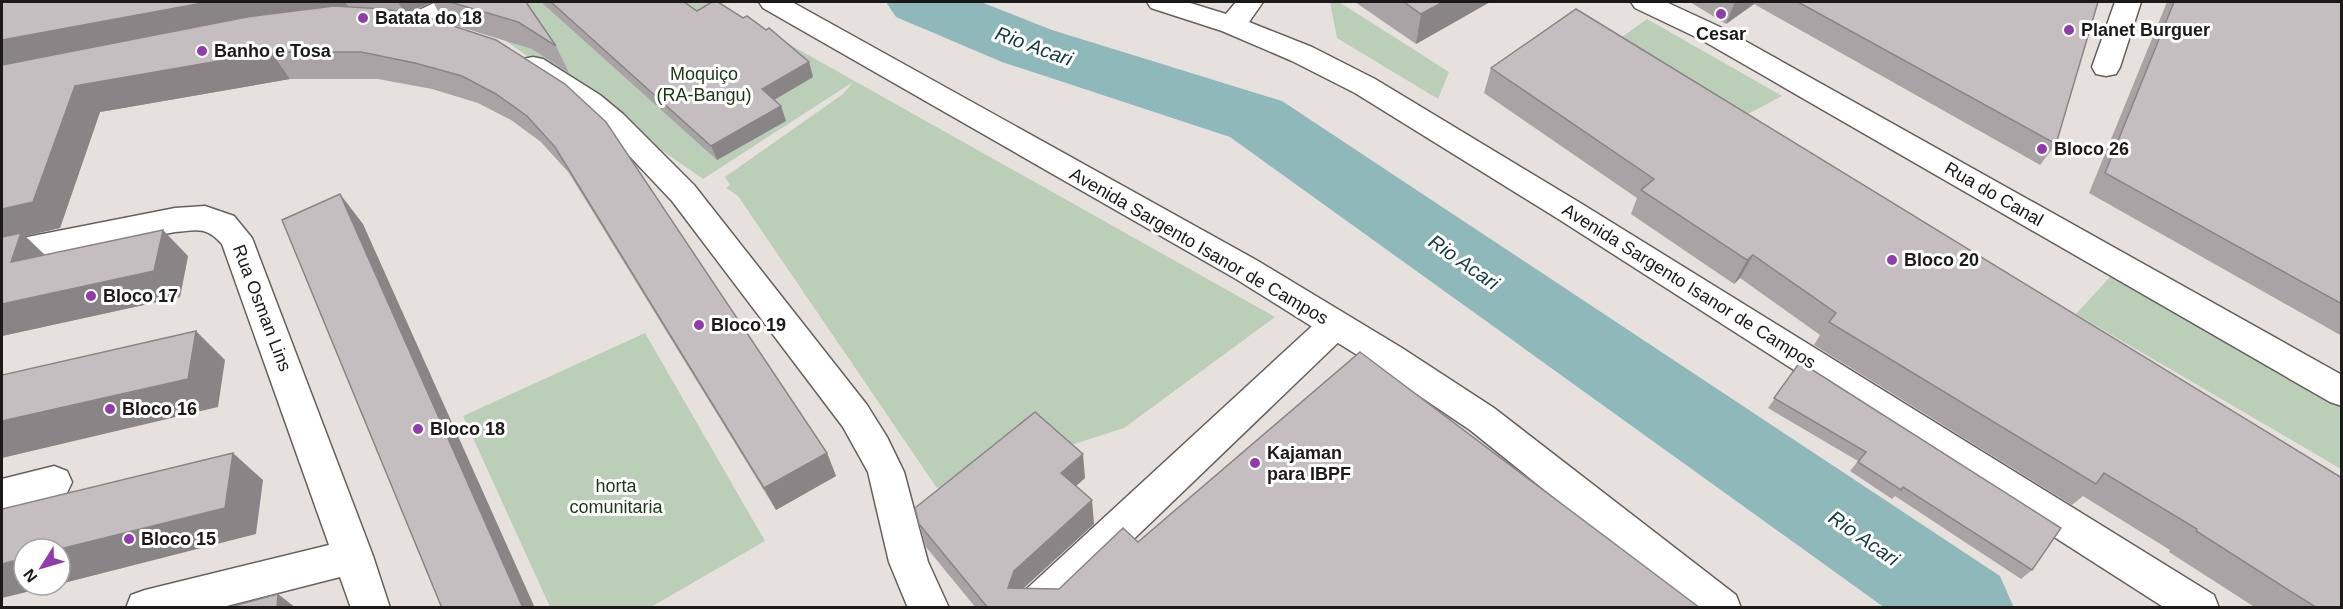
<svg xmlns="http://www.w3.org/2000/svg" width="2343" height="609" font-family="Arial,sans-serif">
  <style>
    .green { fill: #bbceb7 }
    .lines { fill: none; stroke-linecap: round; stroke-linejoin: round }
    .river { fill: #8eb8ba; fill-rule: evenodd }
    .minor-casing { stroke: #65605e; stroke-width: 3 }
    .tertiary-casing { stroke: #65605e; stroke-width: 3 }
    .minor { fill: #fff; fill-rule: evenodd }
    .tertiary { fill: #fff; fill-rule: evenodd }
    .wall { fill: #a9a3a6 }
    .shaded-wall { fill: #898587 }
    .building { fill: #c4bec1; stroke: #898587; stroke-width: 1.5 }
    .poi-dot { fill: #913caa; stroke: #fff; stroke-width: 2 }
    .labels { text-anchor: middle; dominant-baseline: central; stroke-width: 6; stroke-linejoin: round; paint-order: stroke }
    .poi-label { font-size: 18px; font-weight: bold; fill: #1c1a19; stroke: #fff; text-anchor: start }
    .park-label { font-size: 18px; fill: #183912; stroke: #fff }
    .street-label { font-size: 18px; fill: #1c1a19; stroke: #fff }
    .water-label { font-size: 20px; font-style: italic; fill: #133c3e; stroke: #fff }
  </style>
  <rect width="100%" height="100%" fill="#e7e1de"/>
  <g class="green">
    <polygon points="450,2 714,2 1275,317 1124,428 937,488 738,196 726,188 730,185 725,177 843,94 853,82 703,179"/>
    <polygon points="1330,2 1339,2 1449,72 1438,99 1337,38"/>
    <polygon points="1647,19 1782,96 1746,115 1622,37"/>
    <polygon points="2111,276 2341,406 2341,469 2076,314"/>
    <polygon points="645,333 765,541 651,607 550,607 463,416"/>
  </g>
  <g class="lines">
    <polygon class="river" points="886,2 981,2 1052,30 1282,101 2000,576 2014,608 1885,608 1230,137 1002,62 896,17"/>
    <defs>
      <g id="minor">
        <path d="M436 2H470L466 8C447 18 422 37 400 31L396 25 400 19Z"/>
        <polygon points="1147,2 1187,2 1226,14 1236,2 1263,2 1249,22 1312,47 1375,79 1582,204 2214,595 2219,608 2165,608 1560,220 1355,93 1292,61 1222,31 1151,8"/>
        <polygon points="1631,2 1666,2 1720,27 2342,375 2342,406 2330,402 1700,39 1635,8"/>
        <polygon points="2115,2 2141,2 2120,67 2116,74 2106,76 2096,74 2092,67"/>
        <polygon points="533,57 543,59 600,95 623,114 694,185 867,405 887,437 904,472 928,562 949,608 908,608 889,562 868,472 843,427 672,201 603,128 580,109 523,73 519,66 523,59"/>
        <path d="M205 206 234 216 252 238 373 556 390 608H351L340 577 219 608H126L131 595 145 590 329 545 222 244C206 226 197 230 175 232L2 266V242L175 208Z"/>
        <polygon points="1335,312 1347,316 1352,325 1347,334 1062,608 1015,608 1020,595 1323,316"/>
        <polygon points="54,466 67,471 72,482 67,493 2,511 2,479"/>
      </g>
      <polygon id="tertiary" points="759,2 792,2 1258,261 1402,348 1494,408 1736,595 1741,608 1691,608 1470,430 1378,368 1236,279 763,8"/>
    </defs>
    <use href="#minor" class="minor-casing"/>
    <use href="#tertiary" class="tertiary-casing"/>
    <use href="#minor" class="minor"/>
    <use href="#tertiary" class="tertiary"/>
  </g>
  <g class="wall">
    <polygon points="2,2 432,2 408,13 496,40 827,453 836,476 776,510 569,173 541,142 511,120 478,103 432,89 378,79 290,79 100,112 60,228 25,236 45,255 188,256 180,297 2,336"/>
    <polygon points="433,2 526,2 556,46 569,73 532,49 444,22"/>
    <polygon points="541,2 684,2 697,11 809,62 813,77 774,100 781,106 786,121 717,160"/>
    <polygon points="1355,2 1490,2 1416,44"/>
    <polygon points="1690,2 2098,2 2056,144 2040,165 1754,4 1726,24"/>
    <polygon points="2167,2 2342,2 2342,336 2089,193"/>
    <polygon points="1491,68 2342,608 2256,608 2169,552 2170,550 2083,496 2072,505 1814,345 1820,335 1740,278 1734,284 1631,214 1637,198 1484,93"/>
    <polygon points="1800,362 2032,570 2021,579 1895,496 1892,499 1850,471 1858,461 1768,408"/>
    <polygon points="1085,478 1076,486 1094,524 1024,588 1059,589 1138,542 1700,608 976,608 926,547 919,524"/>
  </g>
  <g class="shaded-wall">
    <polygon points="208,2 345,2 351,10 2,73 2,40"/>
    <polygon points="398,2 432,2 406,14"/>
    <polygon points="1443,2 1490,2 1416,44 1421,14"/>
    <polygon points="1735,2 1755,2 1754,4 1726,24"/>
    <polygon points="271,52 290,79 100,112 60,228 25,236 49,259 11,262 2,242 2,209 75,86"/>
    <polygon points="809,62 813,77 767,104 762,89"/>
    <polygon points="781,106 786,121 717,160 711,146"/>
    <polygon points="340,194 363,224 535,608 523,608"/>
    <polygon points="163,230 188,256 180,297 2,336 2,304"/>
    <polygon points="1753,255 1740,278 1734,284 1747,260"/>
    <polygon points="196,331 225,360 218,407 2,458 2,421"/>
    <polygon points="233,453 263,480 256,534 60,584 60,549"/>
    <polygon points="827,453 836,476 776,510 764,488"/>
    <polygon points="1083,454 1085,478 1064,496 1061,473"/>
    <polygon points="1092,500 1094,524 1018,593 1008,588 1014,571"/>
    <polygon points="24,558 24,585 55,585 2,598 2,564"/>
    <polygon points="278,594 296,608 277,608"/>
  </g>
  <g class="building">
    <polygon points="2,2 208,2 2,40"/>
    <polygon points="450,2 526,2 556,46 518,22"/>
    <polygon points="551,2 684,2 697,11 712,2 718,2 743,18 747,16 766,30 769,28 809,62 762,89 781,106 711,146"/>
    <polygon points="1404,2 1443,2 1421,14"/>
    <polygon points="1798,2 2098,2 2056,144"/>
    <polygon points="2174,2 2342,2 2342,304 2105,173"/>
    <polygon points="334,6 384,9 423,16 496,40 565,84 606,122 827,453 764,488 555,147 527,116 496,94 462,76 415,63 361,52 271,52 75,86 33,202 2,209 2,65 247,17"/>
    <polygon points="1576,9 2342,478 2342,608 2317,608 2196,531 2197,529 2104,473 2096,484 1829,322 1836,313 1753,255 1747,260 1641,190 1654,179 1491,68"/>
    <polygon points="340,194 523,608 442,608 282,220"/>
    <polygon points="163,230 154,271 2,304 2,237 21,233 11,262"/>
    <polygon points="196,331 188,379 2,421 2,375"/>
    <polygon points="1360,352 1700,608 988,608 919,524 915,508 1035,412 1083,454 1061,473 1092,500 1014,571 1008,588 1059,589 1123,528 1138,542"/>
    <polygon points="1800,362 2061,528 2032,570 1903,487 1901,490 1858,462 1866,452 1774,398"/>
    <polygon points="233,453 225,508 60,549 24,549 24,558 2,564 2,509"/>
    <polygon points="278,594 277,608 226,608"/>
  </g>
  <g class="poi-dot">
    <circle cx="1721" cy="14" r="6"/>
    <circle cx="363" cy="18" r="6"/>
    <circle cx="2069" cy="30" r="6"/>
    <circle cx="202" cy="51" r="6"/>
    <circle cx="2042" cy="149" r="6"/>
    <circle cx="1892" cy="260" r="6"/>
    <circle cx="91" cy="296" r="6"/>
    <circle cx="699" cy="325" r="6"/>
    <circle cx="110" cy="409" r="6"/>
    <circle cx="418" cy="429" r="6"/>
    <circle cx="1255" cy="463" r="6"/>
    <circle cx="129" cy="539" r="6"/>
  </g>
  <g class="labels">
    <g class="poi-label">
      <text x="375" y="18">Batata do 18</text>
      <text x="2081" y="30">Planet Burguer</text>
      <text x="1721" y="34" text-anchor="middle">Cesar</text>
      <text x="214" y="51">Banho e Tosa</text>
      <text x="2054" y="149">Bloco 26</text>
      <text x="1904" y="260">Bloco 20</text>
      <text x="103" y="296">Bloco 17</text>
      <text x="711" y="325">Bloco 19</text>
      <text x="122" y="409">Bloco 16</text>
      <text x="430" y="429">Bloco 18</text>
      <text x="1267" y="453">Kajaman<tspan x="1267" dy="21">para IBPF</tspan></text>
      <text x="141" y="539">Bloco 15</text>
    </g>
    <g class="park-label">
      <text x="704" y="74">Moquiço<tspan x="704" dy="21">(RA-Bangu)</tspan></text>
      <text x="616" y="486">horta<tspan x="616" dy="21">comunitaria</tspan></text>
    </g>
    <g class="street-label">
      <text transform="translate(1994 194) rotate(30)">Rua do Canal</text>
      <text transform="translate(1199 246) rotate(30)">Avenida Sargento Isanor de Campos</text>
      <text transform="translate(1689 286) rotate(32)">Avenida Sargento Isanor de Campos</text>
      <text transform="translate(262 308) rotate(69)">Rua Osman Lins</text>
    </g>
    <g class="water-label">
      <text transform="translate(1034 46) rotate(20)">Rio Acari</text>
      <text transform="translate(1464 262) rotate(35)">Rio Acari</text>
      <text transform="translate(1864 538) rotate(35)">Rio Acari</text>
    </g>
  </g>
  <rect width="2343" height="609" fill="none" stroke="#1c1a19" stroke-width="6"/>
  <g transform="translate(42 567) rotate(233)"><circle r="28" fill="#ffffff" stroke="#a4a3a3" stroke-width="1.5"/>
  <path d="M0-4.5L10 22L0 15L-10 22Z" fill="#913caa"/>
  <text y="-9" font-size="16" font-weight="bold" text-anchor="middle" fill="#1c1a19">N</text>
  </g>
</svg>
